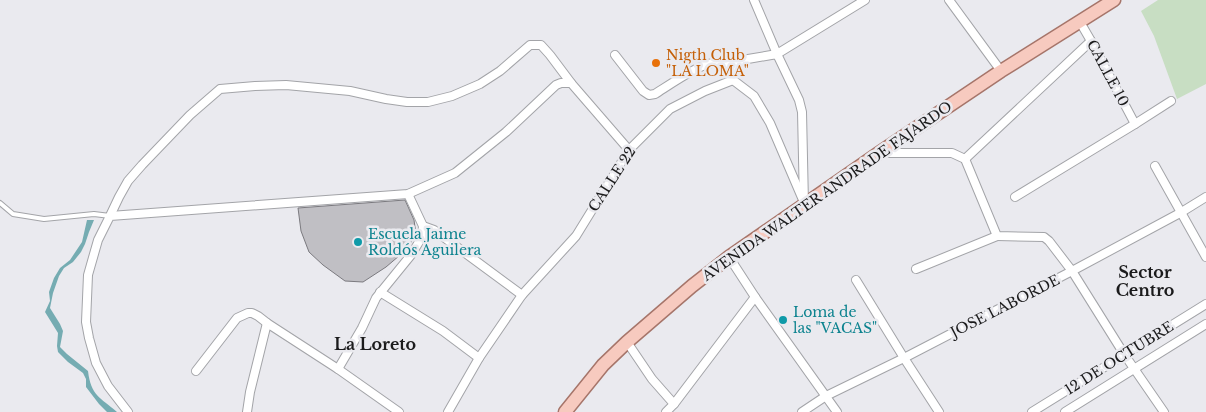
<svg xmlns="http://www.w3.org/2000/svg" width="1206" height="412" font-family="'Libre Baskerville',serif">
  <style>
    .green { fill: #c8dec3 }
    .water { fill: #75acb2 }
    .building { fill: #c0bfc4; stroke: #7b7a7f }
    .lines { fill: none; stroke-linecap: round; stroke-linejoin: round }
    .service-casing { stroke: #a3a4a8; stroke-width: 6 }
    .minor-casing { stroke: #a3a4a8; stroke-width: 10 }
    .primary-casing { stroke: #a6756a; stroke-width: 15 }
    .service { stroke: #fff; stroke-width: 4 }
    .minor { stroke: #fff; stroke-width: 8 }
    .primary { stroke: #f7cabf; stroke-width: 12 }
    .food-dot { fill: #e8710a; stroke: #eaeaef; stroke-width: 2 }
    .culture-dot { fill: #0f9aa8; stroke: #eaeaef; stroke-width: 2 }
    .labels { text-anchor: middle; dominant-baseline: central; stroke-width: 5; stroke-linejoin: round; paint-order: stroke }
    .food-label { font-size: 14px; fill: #c56008; stroke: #eaeaef; text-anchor: start }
    .street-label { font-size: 14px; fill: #1b1b1c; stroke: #eaeaef }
    .culture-label { font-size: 14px; fill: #0d838f; stroke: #eaeaef; text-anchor: start }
    .quarter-label { font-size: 16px; font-weight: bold; fill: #1b1b1c; stroke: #eaeaef }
  </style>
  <rect width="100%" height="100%" fill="#eaeaef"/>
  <polygon class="green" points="1158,0 1206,0 1206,84 1177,99 1154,36 1141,11"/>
  <path class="water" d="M87 220H94L89 232 85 244 81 252 73 262 64 268 59 276 53 293 50 308 60 324 63 331 60 347 67 354 88 371C91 396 100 397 117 412H107L99 404 86 387V379L83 373 68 362 58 352 57 346 58 333 45 312 50 301 49 292 54 278 60 268 70 260 82 242Z"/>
  <polygon class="building" points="405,200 414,220 416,234 406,250 386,267 363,282 345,281 323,265 309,252 301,231 298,208"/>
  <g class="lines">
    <defs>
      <polyline id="service" points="0,203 13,214 44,219 94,214 110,216"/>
      <g id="minor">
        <polyline points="754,0 777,54 865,0"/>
        <polyline points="949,0 1001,71"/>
        <polyline points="1080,22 1091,41 1135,124"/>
        <path d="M615 55 643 91 649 95 655 94C671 84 705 59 723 62 727 62 731 65 734 67"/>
        <polyline points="733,80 754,96 770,123 803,200"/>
        <polyline points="881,153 952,153 965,159 997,236 1044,237 1049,241 1072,271 1124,354 1164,412"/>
        <polyline points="965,159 1091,41"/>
        <polyline points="1155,166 1206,257"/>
        <polyline points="408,194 423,226 434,230 522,295"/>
        <polyline points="1015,197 1135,124 1171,101"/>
        <polyline points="110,216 119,197 128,181 142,165 190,115 220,89 255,86 286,85 350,91 386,99 407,102 428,102 452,96 480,84 500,71 530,45 541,45 550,55 571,83"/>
        <polyline points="729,257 755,297 837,412"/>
        <polyline points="916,269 997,236"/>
        <polyline points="856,280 904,358 939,412"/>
        <polyline points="380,292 443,331 479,358"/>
        <polyline points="627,342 652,379 674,404 666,412"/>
        <polyline points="338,369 362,328 376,298 411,255 422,237 423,226"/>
        <polyline points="196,371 237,318 248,313 252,313 258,316 267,323"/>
        <polyline points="674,404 755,297"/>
        <polyline points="128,412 108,386 96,363 89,338 86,322 88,275 98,240 110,216 408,194 455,173 506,132 556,85 561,83 571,83 629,150"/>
        <polyline points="247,412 250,392 267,323 338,369 399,412"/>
        <polyline points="448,412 479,358 522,295 576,236 629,150 670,109 705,91 733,80 734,67 742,60 777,54 799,100 802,112 804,204"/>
        <polyline points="802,412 826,396 904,358 1072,271 1180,213 1206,197"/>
        <polyline points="1032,412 1206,304"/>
        <polyline points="1065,412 1206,324"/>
      </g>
      <polyline id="primary" points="565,412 603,365 627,342 692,286 729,257 879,153 1001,71 1114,0"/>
    </defs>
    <use href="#service" class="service-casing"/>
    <use href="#minor" class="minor-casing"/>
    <use href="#primary" class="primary-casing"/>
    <use href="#service" class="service"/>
    <use href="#minor" class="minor"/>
    <use href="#primary" class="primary"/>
  </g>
  <circle class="food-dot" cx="656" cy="63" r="5"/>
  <g class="culture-dot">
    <circle cx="358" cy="242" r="5"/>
    <circle cx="783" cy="320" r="5"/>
  </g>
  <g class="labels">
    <g class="food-label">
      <text x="666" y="55">Nigth Club<tspan x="666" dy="16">"LA LOMA"</tspan></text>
    </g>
    <g class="street-label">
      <text transform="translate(1108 73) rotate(62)">CALLE 10</text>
      <text transform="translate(612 179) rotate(-57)">CALLE 22</text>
      <text transform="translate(827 191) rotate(-35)">AVENIDA WALTER ANDRADE FAJARDO</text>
      <text transform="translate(1005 306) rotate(-27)">JOSE LABORDE</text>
      <text transform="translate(1119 358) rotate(-32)">12 DE OCTUBRE</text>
    </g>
    <g class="culture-label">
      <text x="368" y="234">Escuela Jaime<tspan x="368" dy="16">Roldós Aguilera</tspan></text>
      <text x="793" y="312">Loma de<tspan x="793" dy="16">las "VACAS"</tspan></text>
    </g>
    <g class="quarter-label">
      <text x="1145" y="272">Sector<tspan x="1145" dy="18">Centro</tspan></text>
      <text x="375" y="344">La Loreto</text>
    </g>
  </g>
</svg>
